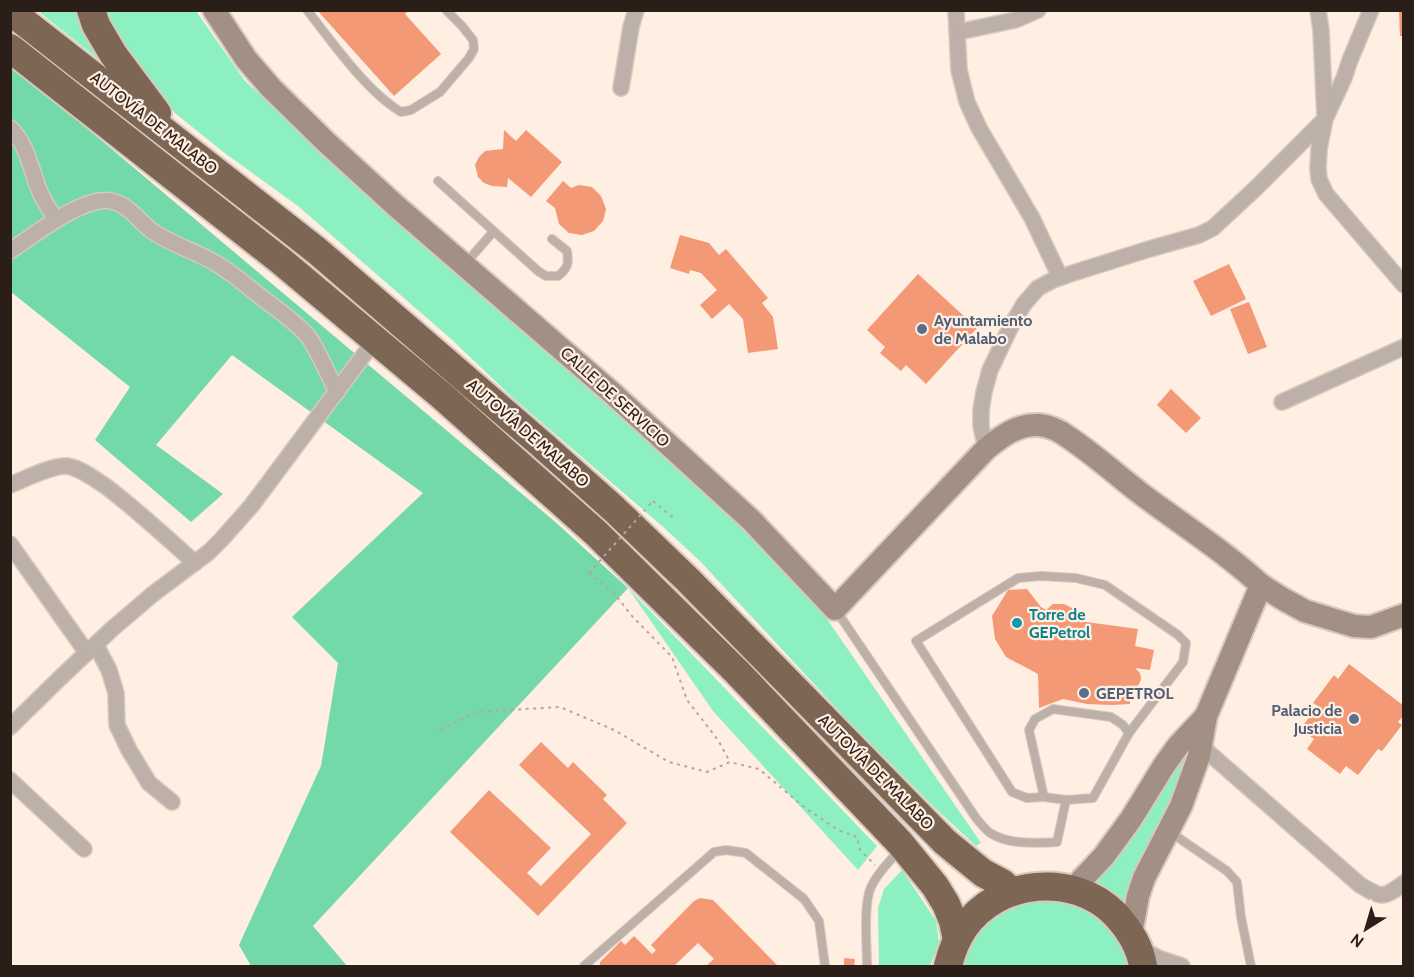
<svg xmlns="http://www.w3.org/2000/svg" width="1414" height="977" font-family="Cabin,sans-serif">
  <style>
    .green { fill: #8df0c0 }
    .forest { fill: #73d9a8 }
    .building { fill: #f39975 }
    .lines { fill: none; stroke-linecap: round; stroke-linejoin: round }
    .lane-casing { stroke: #d8c9be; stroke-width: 10 }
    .street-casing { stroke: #d8c9be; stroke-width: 18 }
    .secondary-casing { stroke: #d8c9be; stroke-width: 26 }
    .highway-casing { stroke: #d8c9be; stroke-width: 32 }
    .path { stroke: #b6a79d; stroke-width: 2; stroke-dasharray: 3 4.5; stroke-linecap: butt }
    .lane { stroke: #bcb0a8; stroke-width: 8 }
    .street { stroke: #bcb0a8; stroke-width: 15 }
    .secondary { stroke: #a29084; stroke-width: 22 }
    .highway { stroke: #7e6655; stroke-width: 28 }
    .path-bridge { stroke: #b6a79d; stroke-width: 2; stroke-dasharray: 3 4.5; stroke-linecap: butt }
    .service-dot { fill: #5c6f8a; stroke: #ffeee2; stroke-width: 2 }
    .culture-dot { fill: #0f9aa8; stroke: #ffeee2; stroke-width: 2 }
    .labels { text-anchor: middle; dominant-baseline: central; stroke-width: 4.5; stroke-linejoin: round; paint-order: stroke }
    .street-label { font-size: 16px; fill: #291f18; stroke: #ffeee2 }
    .service-label { font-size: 16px; font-weight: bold; fill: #4e5e75; stroke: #ffeee2; text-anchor: start }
    .culture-label { font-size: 16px; font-weight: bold; fill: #0d838f; stroke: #ffeee2; text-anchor: start }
  </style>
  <rect width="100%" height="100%" fill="#ffeee2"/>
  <g class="green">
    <polygon points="38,11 84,11 132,86"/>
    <polygon points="104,11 196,11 245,81 383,206 656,445 727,509 827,619 981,843 976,846 935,808 852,725 701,562 661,525 512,397 450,338 298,206 222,151 175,113 124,52"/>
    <polygon points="628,588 877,846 858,870 713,711"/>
    <polygon points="1194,737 1189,766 1128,912 1119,899 1084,881"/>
    <polygon points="902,870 936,921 939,942 930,966 879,966 878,908 884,889"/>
    <path d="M1050 898 1078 904 1102 919 1121 941 1131 966H962C965 938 994 910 1021 902 1030 899 1040 899 1050 898Z"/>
  </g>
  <polygon class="forest" points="10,67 33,83 553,520 628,588 313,926 347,966 251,966 239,945 321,766 338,663 292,617 423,493 232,355 156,445 223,494 191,522 95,440 130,387 11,292"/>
  <g class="building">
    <polygon points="317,10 409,10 405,14 441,54 394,96"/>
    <polygon points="1399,10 1404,10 1404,36 1400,36"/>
    <polygon points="504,130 516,141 526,130 562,162 531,197 508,178 507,187 492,186 484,183 478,177 475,165 479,157 485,151 503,149"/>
    <polygon points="563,181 571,188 579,185 592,187 601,196 606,209 603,221 594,231 582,235 569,233 559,224 555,208 546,201"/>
    <polygon points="680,235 709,243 719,255 726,249 768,298 762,303 773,317 778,349 748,353 743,319 729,304 712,319 700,305 717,290 701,273 690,270 689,274 670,268"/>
    <polygon points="1229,264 1246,299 1211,316 1193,281"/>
    <polygon points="918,274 977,328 926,384 906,365 901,371 880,353 885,347 867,330"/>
    <polygon points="1249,302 1267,347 1248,354 1230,309"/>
    <polygon points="1171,389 1201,418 1186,433 1157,405"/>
    <polygon points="1027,589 1041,607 1046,610 1053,604 1064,604 1072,608 1079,621 1138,629 1135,646 1154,650 1150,670 1135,668 1140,673 1141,679 1139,684 1134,690 1130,691 1130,704 1112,705 1087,704 1063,699 1039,708 1038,674 1006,657 995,639 992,616 1008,590"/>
    <polygon points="1349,664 1404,706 1404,715 1398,722 1402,725 1382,751 1378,749 1358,775 1346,766 1340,774 1307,749 1314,739 1300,729 1318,706 1313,703 1334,675 1338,679"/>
    <polygon points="541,742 568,768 573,762 607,795 603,799 627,823 538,916 450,832 489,790 551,848 527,873 541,886 591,834 519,765"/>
    <polygon points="700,898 713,900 778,966 706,966 714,959 698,943 674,966 600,966 600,962 621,941 625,945 634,936 652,954 656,950 651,945 694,901"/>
    <polygon points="844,958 855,959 854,966 844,966"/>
  </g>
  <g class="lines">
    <defs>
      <g id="lane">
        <path d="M307 10C333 43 366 91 401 112L411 110 440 92 469 58 474 49 473 40 462 26 446 10"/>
        <path d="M438 181 538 271 546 276H558C568 268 569 264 567 251L552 239"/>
        <polyline points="465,264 493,232"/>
        <path d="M836 610 976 818C980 823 985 829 990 833 1009 845 1036 843 1057 842L1066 800 1093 798 1129 733 1123 725 1111 717 1053 709 1035 719 1029 730 1044 797 1066 800"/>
        <polyline points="1044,797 1027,798 1012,792 916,641 1018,578 1041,576 1076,578 1105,585 1178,635 1186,643 1183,662 1129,733"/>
        <polyline points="1170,832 1227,871 1237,882 1241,917 1251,966"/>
        <polyline points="584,966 714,852 726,850 746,853 804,899 819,921 825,966"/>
        <path d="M867 966C867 946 863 905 871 887 878 872 890 861 900 849"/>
      </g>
      <g id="street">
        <polyline points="956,10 959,70 967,102 979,128 1032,218 1060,277"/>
        <polyline points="1371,10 1350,60 1344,78 1325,119 1319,149 1318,169 1319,179 1326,194 1404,285"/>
        <polyline points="958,32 1015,20 1038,10"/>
        <polyline points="621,88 631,27 636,10"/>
        <path d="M10 128C27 144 30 166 38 187 42 199 50 210 56 220"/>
        <path d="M10 251C33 236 84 195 111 201 128 204 139 221 152 231 172 245 196 251 217 264 234 274 249 288 265 300 278 310 300 325 310 339 320 355 328 374 337 392"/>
        <polyline points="1282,402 1404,347"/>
        <polyline points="986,449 981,426 981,410 984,392 990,370 1011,326 1024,304 1038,288 1053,280 1070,274 1146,250 1199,235 1213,228 1257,187 1325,119 1321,30 1318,10"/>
        <path d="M10 485C25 479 52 465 67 466 80 468 93 478 104 485 136 509 165 536 195 563"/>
        <polyline points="10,544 87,653"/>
        <polyline points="96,645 109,670 116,693 117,725 129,750 149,783 172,802"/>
        <polyline points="10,727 59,679 112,629 153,594 209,552 222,539 252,505 375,340"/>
        <path d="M1201 746 1360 885C1382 898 1383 899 1404 883"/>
        <polyline points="10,780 84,849"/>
        <polyline points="1138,947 1158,958 1182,966"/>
      </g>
      <g id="secondary">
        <path d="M214 10 246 59 271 88 326 142 396 206 611 392 751 520 835 609 986 449C1002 436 1017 424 1039 425 1049 426 1060 431 1068 437 1095 455 1119 477 1144 496 1183 525 1225 552 1261 585L1206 716 1199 756 1181 806 1144 878 1138 896 1131 934"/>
        <polyline points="1261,585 1283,599 1305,611 1354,626 1371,627 1404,615"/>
        <polyline points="1072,890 1104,856 1131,819 1165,764 1178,746 1206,716"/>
      </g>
      <g id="highway">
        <polyline points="91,10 96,25 113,54 157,113"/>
        <polyline points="10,11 316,250 540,443 614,509 688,580 945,842 983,873 1002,883 1012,892"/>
        <polyline points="10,48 281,261 442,396 596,533 737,672 900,843 935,886 946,904 953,921 957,940"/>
        <path d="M948 966C951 953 956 940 964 928 998 879 1073 872 1115 914 1129 929 1140 947 1143 966"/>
      </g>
    </defs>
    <use href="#lane" class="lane-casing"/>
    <use href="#street" class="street-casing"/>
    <use href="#secondary" class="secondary-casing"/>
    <use href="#highway" class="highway-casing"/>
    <g class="path">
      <polyline points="653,501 676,520"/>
      <polyline points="589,573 615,594 631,615 672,657 687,700 718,740 730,762"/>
      <polyline points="440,730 476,712 560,707 614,730 669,762 707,772 730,762 759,769 804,807 838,830 857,837 860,850 875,865"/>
    </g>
    <use href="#lane" class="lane"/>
    <use href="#street" class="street"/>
    <use href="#secondary" class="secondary"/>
    <use href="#highway" class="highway"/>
    <polyline class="path-bridge" points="589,573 653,501"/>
  </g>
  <g class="service-dot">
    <circle cx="922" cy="329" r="6"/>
    <circle cx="1084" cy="693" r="6"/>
    <circle cx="1354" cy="719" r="6"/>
  </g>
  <circle class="culture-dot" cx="1017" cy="623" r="6"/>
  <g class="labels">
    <g class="street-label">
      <text transform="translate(154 123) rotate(38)">AUTOVÍA DE MALABO</text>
      <text transform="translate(615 397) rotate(42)">CALLE DE SERVICIO</text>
      <text transform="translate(528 433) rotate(41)">AUTOVÍA DE MALABO</text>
      <text transform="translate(876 772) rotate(45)">AUTOVÍA DE MALABO</text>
    </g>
    <g class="service-label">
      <text x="934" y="320">Ayuntamiento<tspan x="934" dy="18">de Malabo</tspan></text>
      <text x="1096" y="693">GEPETROL</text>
      <text x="1342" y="710" text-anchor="end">Palacio de<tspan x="1342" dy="18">Justicia</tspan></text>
    </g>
    <g class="culture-label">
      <text x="1029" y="614">Torre de<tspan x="1029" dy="18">GEPetrol</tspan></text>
    </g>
  </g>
  <rect width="1414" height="977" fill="none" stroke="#291f18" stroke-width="24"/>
  <g transform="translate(1366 929) rotate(217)" stroke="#ffeee2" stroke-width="4.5" paint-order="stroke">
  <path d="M0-4.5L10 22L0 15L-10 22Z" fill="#291f18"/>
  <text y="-9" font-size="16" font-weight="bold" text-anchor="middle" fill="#291f18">N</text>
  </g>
</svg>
